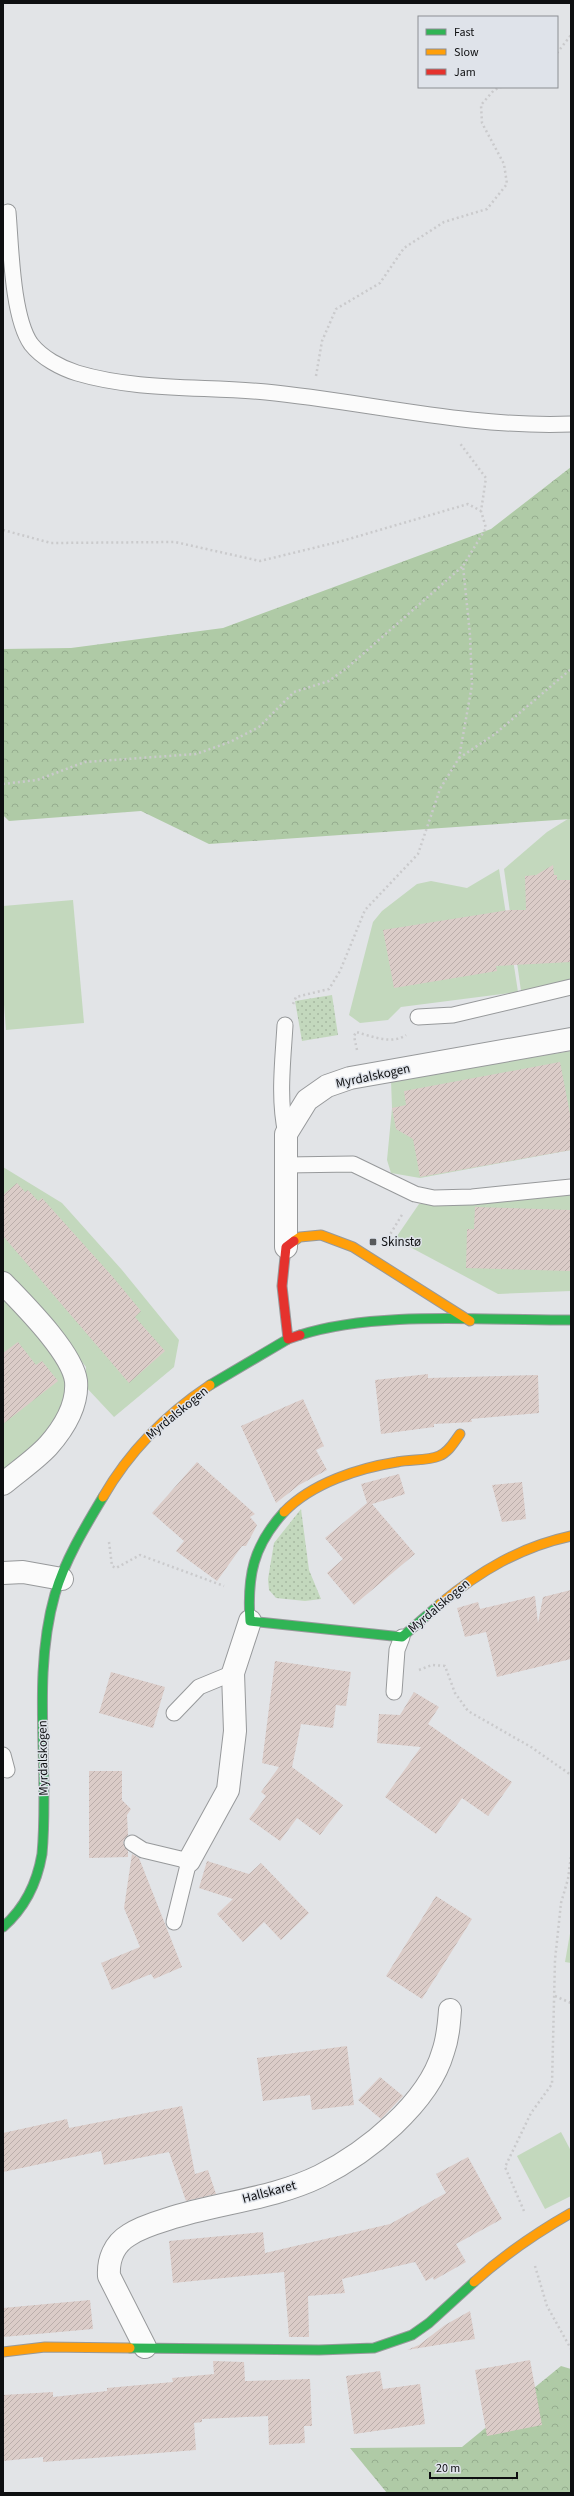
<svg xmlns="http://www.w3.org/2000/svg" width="574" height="2496" font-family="'Source Sans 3',sans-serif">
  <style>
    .green { fill: #c3d8bd }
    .forest { fill: url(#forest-crowns) }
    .park { fill: url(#park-dots) }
    .building { fill: url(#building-hatch) }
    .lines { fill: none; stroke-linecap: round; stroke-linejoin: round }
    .lane-casing { stroke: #97999b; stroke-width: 17 }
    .street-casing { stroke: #97999b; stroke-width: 24 }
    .fast-casing { stroke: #97999b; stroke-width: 11 }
    .slow-casing { stroke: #97999b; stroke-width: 11 }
    .jam-casing { stroke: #97999b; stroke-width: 11 }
    .path { stroke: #cacacc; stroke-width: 2.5; stroke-dasharray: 2 3; stroke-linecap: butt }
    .lane { stroke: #fbfbfb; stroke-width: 15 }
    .street { stroke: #fbfbfb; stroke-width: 22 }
    .fast { stroke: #30b455; stroke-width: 9 }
    .slow { stroke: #ff9f0a; stroke-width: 9 }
    .jam { stroke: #e5322d; stroke-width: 9 }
    .poi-dot { fill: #585a5c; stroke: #dfe3ea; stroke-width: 1.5 }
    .labels { text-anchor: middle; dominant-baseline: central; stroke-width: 3; stroke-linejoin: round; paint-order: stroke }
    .street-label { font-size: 13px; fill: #0e0f11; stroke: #dfe3ea }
    .poi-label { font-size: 13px; fill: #0e0f11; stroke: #dfe3ea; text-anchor: start }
  </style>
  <defs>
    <pattern id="forest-crowns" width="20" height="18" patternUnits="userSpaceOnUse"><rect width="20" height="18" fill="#afcaa6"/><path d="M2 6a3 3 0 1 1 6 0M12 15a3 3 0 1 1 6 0" fill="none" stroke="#95ac8e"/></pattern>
    <pattern id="park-dots" width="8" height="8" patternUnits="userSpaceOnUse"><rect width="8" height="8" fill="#c3d8bd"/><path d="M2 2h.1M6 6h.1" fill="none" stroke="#a6b8a1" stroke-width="1.8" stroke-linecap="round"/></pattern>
    <pattern id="building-hatch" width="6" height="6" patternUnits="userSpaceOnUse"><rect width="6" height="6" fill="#dbccc8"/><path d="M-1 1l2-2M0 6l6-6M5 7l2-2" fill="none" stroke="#bbaeab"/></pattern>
  </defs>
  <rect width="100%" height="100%" fill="#e2e4e7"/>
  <g class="green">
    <polygon points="571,817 571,981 521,991 504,869 547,832"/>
    <polygon points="499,869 518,992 401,1007 388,1020 360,1023 349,1015 373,922 382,911 417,884 431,881 467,888"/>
    <polygon points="73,900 84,1023 6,1030 3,992 3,906"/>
    <polygon points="571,1051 571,1150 420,1178 391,1173 387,1160 392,1108 391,1080"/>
    <polygon points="3,1167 62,1203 122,1270 179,1340 174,1367 114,1417 85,1386 86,1367 55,1327 3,1272"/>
    <polygon points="571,1192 571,1291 498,1294 395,1239 419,1204"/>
    <polygon points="3,1301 12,1302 71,1380 60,1411 39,1440 6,1470 3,1466"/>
    <polygon points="571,1928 571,1963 565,1962"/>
    <polygon points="561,2132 571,2151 571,2196 545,2209 517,2156"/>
  </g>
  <g class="forest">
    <polygon points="571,467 571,819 209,844 141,811 9,821 3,815 3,649 71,648 223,628 491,529"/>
    <polygon points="561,2366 571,2369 571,2493 387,2493 350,2448 462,2447"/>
  </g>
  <g class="park">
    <polygon points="332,995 338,1035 302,1041 295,1001"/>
    <polygon points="301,1509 309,1570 321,1599 305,1601 276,1598 269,1590 268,1579 274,1543"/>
  </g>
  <g class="building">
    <polygon points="553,865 554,875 557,875 557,880 571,880 571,962 496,966 497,971 394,988 383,930 509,910 526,910 525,876 536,875"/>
    <polygon points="560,1062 571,1119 571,1150 420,1177 413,1139 396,1129 392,1108 406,1105 404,1091"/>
    <polygon points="17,1183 25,1192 28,1190 38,1201 42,1198 112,1276 141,1311 135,1317 165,1351 129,1383 3,1236 3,1195"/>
    <polygon points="475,1207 571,1210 571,1271 466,1268 467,1229 474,1229"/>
    <polygon points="18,1342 36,1365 42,1361 58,1381 3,1424 3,1353"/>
    <polygon points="428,1374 428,1378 538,1375 539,1413 471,1419 472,1422 434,1424 434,1427 381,1434 375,1380"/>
    <polygon points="303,1399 324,1446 316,1450 327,1470 299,1485 276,1503 241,1426"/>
    <polygon points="197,1462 255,1514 250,1517 257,1525 246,1546 242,1546 217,1581 176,1551 184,1541 152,1513"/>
    <polygon points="399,1474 405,1494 372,1504 415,1554 354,1605 327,1573 343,1559 325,1538 367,1503 361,1484"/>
    <polygon points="522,1482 526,1519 502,1522 492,1485"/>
    <polygon points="571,1590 571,1659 497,1677 486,1632 465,1637 457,1608 478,1602 480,1609 535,1596 538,1623 543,1597"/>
    <polygon points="275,1661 351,1672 346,1706 336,1705 333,1728 301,1724 292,1767 343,1805 320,1835 297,1818 280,1841 249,1819 266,1796 261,1792 279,1767 262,1763"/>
    <polygon points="111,1672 165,1687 153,1728 99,1713"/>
    <polygon points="414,1692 439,1707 428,1724 512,1782 488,1816 462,1798 436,1834 385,1797 421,1747 377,1743 379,1714 400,1715"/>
    <polygon points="89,1771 122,1771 122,1800 131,1809 127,1815 128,1835 123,1842 128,1851 128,1857 89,1858"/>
    <polygon points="132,1854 139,1858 182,1967 154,1979 151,1974 112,1990 101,1963 140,1947 124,1908"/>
    <polygon points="207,1861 249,1874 261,1863 309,1913 281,1940 264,1922 243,1942 217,1914 233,1899 199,1888"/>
    <polygon points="436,1896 472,1919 422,1999 386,1976"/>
    <polygon points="347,2046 354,2105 312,2110 310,2095 263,2101 257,2058"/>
    <polygon points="380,2077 403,2096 381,2119 358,2100"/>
    <polygon points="182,2106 195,2174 208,2170 216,2194 186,2201 169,2152 104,2165 101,2151 3,2172 3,2133 67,2119 69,2128"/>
    <polygon points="468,2157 502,2219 456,2244 466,2262 434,2280 433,2277 426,2281 415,2262 342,2279 345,2293 308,2296 309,2337 289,2337 284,2272 173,2283 169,2241 263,2232 265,2253 390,2224 446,2193 436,2174"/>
    <polygon points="90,2300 93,2329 3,2337 3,2308"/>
    <polygon points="470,2311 475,2339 407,2350 419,2345 445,2325"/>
    <polygon points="530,2360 542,2425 487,2436 475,2370"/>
    <polygon points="213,2361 244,2362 245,2381 310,2379 312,2426 304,2426 305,2443 269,2445 268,2416 202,2419 202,2422 194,2423 196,2450 43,2462 43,2457 3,2461 3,2395 53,2392 53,2397 107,2391 107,2388 173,2382 172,2378 214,2374"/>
    <polygon points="380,2371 383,2389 420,2384 425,2424 354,2434 346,2376"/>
  </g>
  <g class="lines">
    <defs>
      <g id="lane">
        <path d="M8 212C11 246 12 317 31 344 42 358 61 368 77 373 137 391 204 386 266 392 368 402 468 428 571 424"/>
        <polyline points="418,1017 453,1015 571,987"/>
        <path d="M285 1025C283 1061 278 1098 286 1134"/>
        <polyline points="286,1165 353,1164 415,1194 434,1198 472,1197 571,1187"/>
        <polyline points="394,1692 397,1650 402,1637"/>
        <polyline points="174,1713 199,1687 233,1673"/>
        <polyline points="3,1755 7,1770"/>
        <polyline points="132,1843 143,1850 189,1861 174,1922"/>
      </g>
      <g id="street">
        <polyline points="286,1247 286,1134 307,1100 327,1086 350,1078 571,1039"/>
        <path d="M3 1283C23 1304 72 1352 76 1381 78 1405 63 1429 48 1446 35 1460 17 1472 3 1484"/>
        <polyline points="3,1573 23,1572 62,1579"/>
        <polyline points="189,1861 228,1790 235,1731 233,1673 250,1621"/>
        <path d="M145 2347 109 2276C108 2260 114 2244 129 2235 141 2227 155 2223 168 2219 217 2203 273 2199 320 2176 366 2153 428 2104 443 2052 448 2038 449 2024 450 2010"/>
      </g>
      <g id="fast">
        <path d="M300 1335C379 1310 487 1321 571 1320"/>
        <polyline points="210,1385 288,1339"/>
        <path d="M284 1512C253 1546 247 1576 250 1621L402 1637 440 1604"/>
        <path d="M3 1927C26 1907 37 1883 42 1854 50 1768 31 1678 55 1594 65 1560 85 1527 103 1497"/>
        <polyline points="130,2348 319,2350 374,2348 412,2335 429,2323 474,2282"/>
      </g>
      <g id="slow">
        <polyline points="294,1241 300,1237 321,1235 353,1247 470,1321"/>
        <path d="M103 1497C130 1450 165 1415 210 1385"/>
        <path d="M284 1512C312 1483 359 1468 397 1462 411 1459 427 1461 439 1456 449 1452 454 1442 460 1434"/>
        <path d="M440 1604C480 1571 520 1547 571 1536"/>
        <path d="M474 2282C504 2255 536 2233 571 2213"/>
        <polyline points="3,2352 45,2347 130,2348"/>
      </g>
      <polyline id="jam" points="294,1241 286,1247 282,1286 288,1339 300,1335"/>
    </defs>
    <use href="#lane" class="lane-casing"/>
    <use href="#street" class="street-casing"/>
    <use href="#fast" class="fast-casing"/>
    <use href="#slow" class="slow-casing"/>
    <use href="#jam" class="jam-casing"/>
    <g class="path">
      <polyline points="557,53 571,35"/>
      <polyline points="316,376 322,341 336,309 380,283 404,248 444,222 487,209 507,184 504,164 482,123 481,105 494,90 501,87"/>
      <polyline points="3,530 51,543 175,542 260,561 342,541 468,504 481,511"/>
      <polyline points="459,758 495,734 571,669"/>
      <polyline points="3,784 37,780 85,762 196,754 230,742 259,727 294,692 329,681 348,667 463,566"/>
      <polyline points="293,1004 296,997 329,989 340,971 365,910 418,854 440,789 459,758 472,685 470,635 463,566 486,528 481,511 486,478 459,442"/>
      <path d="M357 1050 354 1036 356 1032C371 1036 392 1045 406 1035"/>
      <polyline points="388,1238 403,1213"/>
      <polyline points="109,1542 112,1566 116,1568 140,1555 224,1586"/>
      <polyline points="419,1670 432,1665 445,1666 455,1693 468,1711 531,1747 571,1775"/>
      <polyline points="555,1996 571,2003"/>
      <polyline points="524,2211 505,2167 531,2113 552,2084 555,1960 561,1903 568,1879 571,1856"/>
      <polyline points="535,2266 547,2306 571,2349"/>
    </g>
    <use href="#lane" class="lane"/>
    <use href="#street" class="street"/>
    <use href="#fast" class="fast"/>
    <use href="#slow" class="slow"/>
    <use href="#jam" class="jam"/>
  </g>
  <rect class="poi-dot" x="369" y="1238" width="8" height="8" rx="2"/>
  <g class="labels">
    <g class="street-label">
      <text transform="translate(373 1076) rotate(-12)">Myrdalskogen</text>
      <text transform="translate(177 1413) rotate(-39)">Myrdalskogen</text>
      <text transform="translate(439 1606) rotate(-40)">Myrdalskogen</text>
      <text transform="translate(43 1758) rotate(-91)">Myrdalskogen</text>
      <text transform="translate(269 2192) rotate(-15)">Hallskaret</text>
    </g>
    <g class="poi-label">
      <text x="381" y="1242">Skinstø</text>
    </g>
  </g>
  <rect width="574" height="2496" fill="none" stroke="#0e0f11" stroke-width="8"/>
  <rect x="418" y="16" width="140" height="72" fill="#dfe3ea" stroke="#8b8e93"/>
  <rect x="426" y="29" width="20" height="6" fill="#30b455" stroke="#8b8e93"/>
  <text x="454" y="36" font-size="12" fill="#0e0f11">Fast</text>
  <rect x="426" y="49" width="20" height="6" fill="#ff9f0a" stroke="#8b8e93"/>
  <text x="454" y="56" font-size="12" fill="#0e0f11">Slow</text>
  <rect x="426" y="69" width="20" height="6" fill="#e5322d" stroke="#8b8e93"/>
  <text x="454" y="76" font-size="12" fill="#0e0f11">Jam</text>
  <path d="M430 2472v6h87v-6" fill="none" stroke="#0e0f11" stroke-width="2"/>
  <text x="436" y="2472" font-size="12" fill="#0e0f11" stroke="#dfe3ea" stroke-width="3" paint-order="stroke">20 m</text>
</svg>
